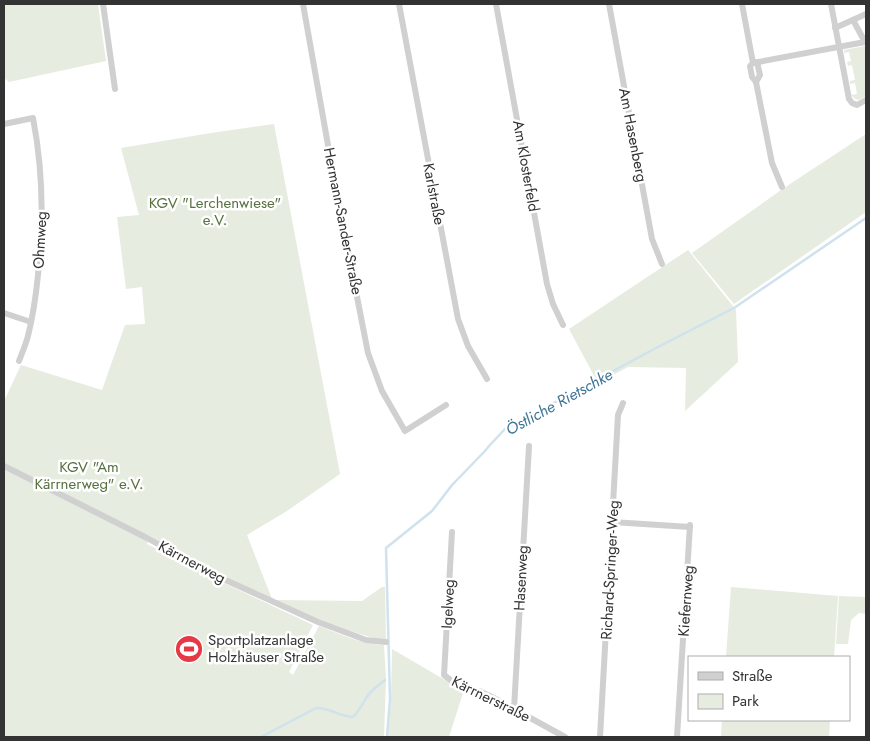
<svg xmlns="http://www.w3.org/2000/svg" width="870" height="741" font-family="Jost,sans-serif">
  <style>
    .green { fill: #e6ecdf }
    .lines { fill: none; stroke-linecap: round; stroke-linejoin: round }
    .stream { stroke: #cfe2ee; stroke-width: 2.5 }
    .street { stroke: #d0d0d0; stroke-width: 6 }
    .labels { text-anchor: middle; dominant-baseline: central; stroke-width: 5; stroke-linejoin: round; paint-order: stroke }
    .street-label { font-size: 15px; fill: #333; stroke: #fff }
    .park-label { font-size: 15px; fill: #56703f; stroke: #fff }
    .poi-label { font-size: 15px; fill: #333; stroke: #fff; text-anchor: start }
    .water-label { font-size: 16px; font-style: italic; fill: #3f7597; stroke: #fff }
  </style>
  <rect width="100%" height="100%" fill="#fff"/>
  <g class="green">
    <polygon points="4,4 98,4 106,61 9,82 4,78"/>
    <polygon points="865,46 866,48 866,96 859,100 855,99 851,95 857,94 855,83 850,84 850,81 855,80 852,65 848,66 847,62 851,61 849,52 844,53 844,50"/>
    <path d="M274 124 340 474 287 511 247 535 272 599 210 570 149 538 147 544 209 576 313 625 289 672 293 675 319 626C340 634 361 644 384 645L386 678 384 737H4V401L21 365 102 390 125 325 145 324 142 287 126 289 117 217 139 215 121 148 211 133Z"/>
    <polygon points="866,134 866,212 734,304 692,253 784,188"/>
    <polygon points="688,250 736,310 738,362 685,411 686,368 628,367 598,383 569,329"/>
    <path d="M382 587H385L386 640C347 634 310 615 275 600L362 601Z"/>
    <polygon points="731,587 838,596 834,657 726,657"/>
    <polygon points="839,596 866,597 866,614 859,613 851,620 848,644 836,644"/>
    <polygon points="392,649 445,680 463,693 449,737 388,737 391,699"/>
    <polygon points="722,720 830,720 829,737 721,737"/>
  </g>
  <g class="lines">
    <g class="stream">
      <path d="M261 737 316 708C329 707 340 717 353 717 358 712 361 707 365 700 369 692 377 686 385 680"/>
      <polyline points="387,737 390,699 386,548 432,511 439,502 452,485 485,451 489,446 505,429 656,348 734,308 866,218"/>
    </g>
    <g class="street">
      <polyline points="103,4 115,89"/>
      <polyline points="303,4 334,179 368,353 382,391 405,431 446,405"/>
      <polyline points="399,4 458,319 468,346 487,379"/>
      <polyline points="496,4 547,284 553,304 563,325"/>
      <polyline points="609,4 652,239 662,264"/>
      <polyline points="742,4 753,63 750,66 752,77 756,82 772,163 782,187"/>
      <polyline points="831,4 849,99 852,103 857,105 866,100"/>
      <polyline points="835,28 866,14"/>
      <polyline points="753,63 865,42 853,20"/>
      <polyline points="756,82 760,75 757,62"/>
      <path d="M4 124 33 118C43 170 44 222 38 275 36 295 33 316 28 336 26 344 22 353 19 361"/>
      <polyline points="4,313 31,322"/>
      <polyline points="4,466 147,538 210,573 318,622 366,640 386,642"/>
      <polyline points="612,522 690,527"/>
      <polyline points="452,532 444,675 457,685 468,690 479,691 492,697 565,737"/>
      <polyline points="514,709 529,446"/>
      <polyline points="600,737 618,415 623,403"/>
      <polyline points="677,737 690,525"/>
    </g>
  </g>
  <defs>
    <symbol id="stadium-disc" viewBox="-11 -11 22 22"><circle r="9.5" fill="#e63946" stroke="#fff"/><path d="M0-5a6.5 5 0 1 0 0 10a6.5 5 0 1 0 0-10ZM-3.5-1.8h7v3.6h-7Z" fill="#fff"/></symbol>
  </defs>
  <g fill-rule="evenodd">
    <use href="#stadium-disc" x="173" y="633" width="32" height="32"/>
  </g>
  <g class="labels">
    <g class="street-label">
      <text transform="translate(633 135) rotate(79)">Am Hasenberg</text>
      <text transform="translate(526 166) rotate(80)">Am Klosterfeld</text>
      <text transform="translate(434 194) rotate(79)">Karlstraße</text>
      <text transform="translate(343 221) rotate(79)">Hermann-Sander-Straße</text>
      <text transform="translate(40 240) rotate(-87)">Ohmweg</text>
      <text transform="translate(192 562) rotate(28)">Kärrnerweg</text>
      <text transform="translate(610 570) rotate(-87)">Richard-Springer-Weg</text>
      <text transform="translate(521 578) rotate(-87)">Hasenweg</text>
      <text transform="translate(686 601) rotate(-86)">Kiefernweg</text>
      <text transform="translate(448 604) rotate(-87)">Igelweg</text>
      <text transform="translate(491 699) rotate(26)">Kärrnerstraße</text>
    </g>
    <g class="park-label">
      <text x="215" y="203">KGV "Lerchenwiese"<tspan x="215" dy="17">e.V.</tspan></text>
      <text x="89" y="467">KGV "Am<tspan x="89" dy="17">Kärrnerweg" e.V.</tspan></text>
    </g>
    <g class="poi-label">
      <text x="208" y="640">Sportplatzanlage<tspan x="208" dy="17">Holzhäuser Straße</tspan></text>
    </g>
    <g class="water-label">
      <text transform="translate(559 402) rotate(-29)">Östliche Rietschke</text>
    </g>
  </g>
  <rect width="870" height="741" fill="none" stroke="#333333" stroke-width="10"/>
  <rect x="688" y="656" width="162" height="65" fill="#ffffff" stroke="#adadad"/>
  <rect x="698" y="672" width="25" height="8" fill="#d0d0d0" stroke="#adadad"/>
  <text x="732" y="681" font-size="15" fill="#333333">Straße</text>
  <rect x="698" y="694" width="25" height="15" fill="#e6ecdf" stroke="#adadad"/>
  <text x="732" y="706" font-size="15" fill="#333333">Park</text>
</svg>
